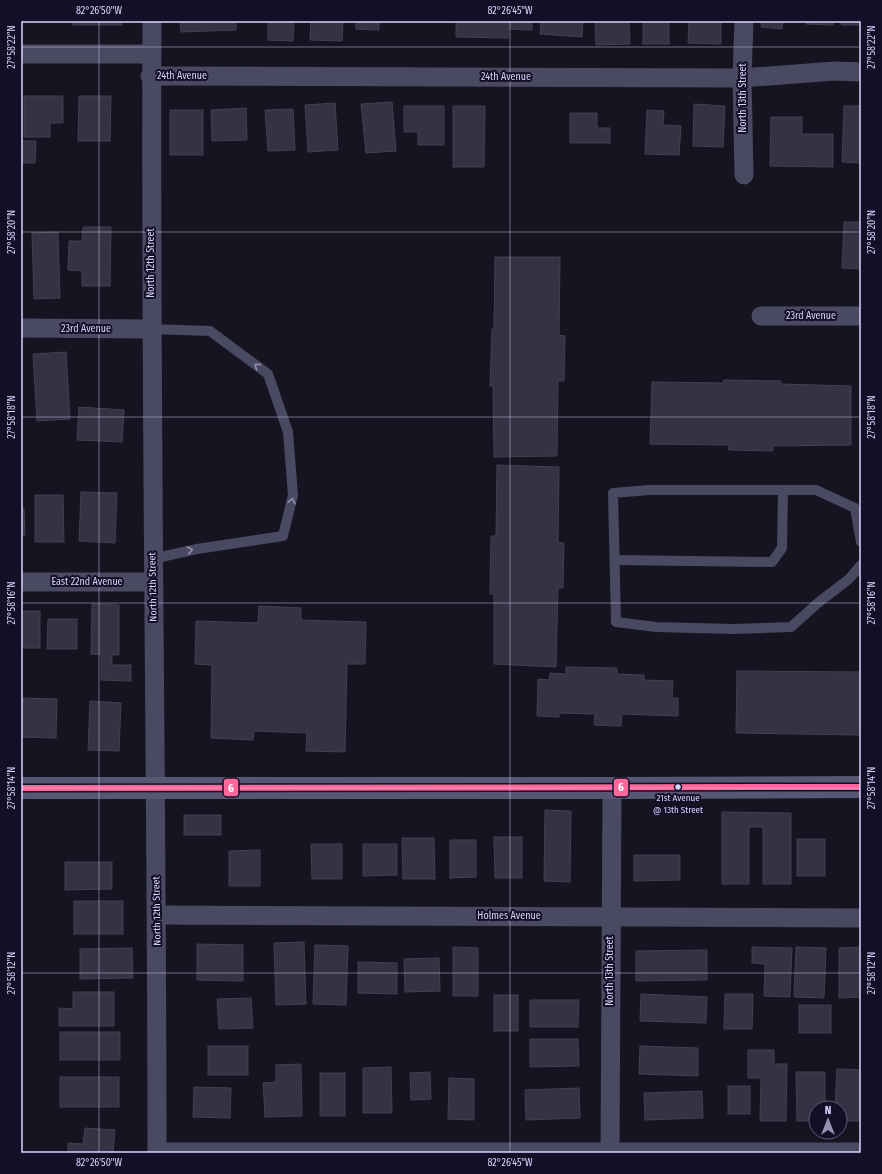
<svg xmlns="http://www.w3.org/2000/svg" width="882" height="1174" font-family="'Fira Sans Condensed',sans-serif">
  <style>
    .building { fill: #343243; stroke: #433f54 }
    .lines { fill: none; stroke-linecap: round; stroke-linejoin: round }
    .lane { stroke: #4a4962; stroke-width: 10 }
    .street { stroke: #4a4962; stroke-width: 19 }
    .secondary { stroke: #575674; stroke-width: 22 }
    .bus-1-casing { stroke: #130f26; stroke-width: 9 }
    .bus-1 { stroke: #f69; stroke-width: 6 }
    .oneway { stroke: #928eb0 }
    .ticks { fill: none; stroke: #d9d4ff; stroke-width: 1; stroke-opacity: 0.45 }
    .bus-dot { fill: #d9d4ff; stroke: #130f26; stroke-width: 1.5 }
    .labels { text-anchor: middle; dominant-baseline: central; stroke-width: 4; stroke-linejoin: round; paint-order: stroke }
    .bus-label { font-size: 9px; fill: #d9d4ff; stroke: #130f26 }
    .street-label { font-size: 10px; fill: #d9d4ff; stroke: #130f26 }
    .line-badge { stroke: #130f26; stroke-width: 1.5 }
    .badge-label { font-size: 11px; text-anchor: middle; font-weight: bold; fill: #fff }
    .neatline { fill: none; stroke: #d9d4ff; stroke-width: 1.5 }
    .ticks-label { font-size: 10px; text-anchor: middle; fill: #d9d4ff }
  </style>
  <rect width="100%" height="100%" fill="#161421"/>
  <g class="building">
    <rect x="73" y="21" width="49" height="4"/>
    <polygon points="180,21 236,21 236,30 181,32"/>
    <polygon points="268,21 294,21 293,41 268,40"/>
    <polygon points="311,21 343,21 342,41 310,40"/>
    <polygon points="356,21 379,21 379,30 356,29"/>
    <polygon points="456,21 532,21 532,30 508,29 508,38 456,37"/>
    <polygon points="541,21 583,21 582,37 540,34"/>
    <polygon points="595,21 629,21 630,44 596,45"/>
    <rect x="643" y="21" width="26" height="23"/>
    <polygon points="689,21 721,21 721,44 688,43"/>
    <polygon points="762,21 783,21 782,29 761,27"/>
    <polygon points="806,21 833,21 833,25 806,24"/>
    <polygon points="842,21 861,21 861,25 841,25"/>
    <polygon points="24,96 63,96 63,123 50,123 50,137 24,137"/>
    <polygon points="79,96 111,96 110,141 78,141"/>
    <polygon points="392,102 396,151 366,153 361,104"/>
    <polygon points="335,103 338,150 308,152 305,105"/>
    <polygon points="694,104 725,106 723,147 693,146"/>
    <polygon points="404,106 444,106 444,145 418,145 418,132 404,132"/>
    <polygon points="453,106 485,106 484,167 453,167"/>
    <polygon points="844,106 861,106 861,163 842,162"/>
    <polygon points="246,108 247,140 212,141 211,110"/>
    <polygon points="293,109 295,150 268,151 265,110"/>
    <rect x="170" y="110" width="33" height="45"/>
    <polygon points="647,110 664,111 663,125 681,126 679,155 645,154"/>
    <polygon points="570,113 597,113 597,128 610,128 610,143 570,143"/>
    <polygon points="771,117 802,117 802,134 833,134 833,167 770,166"/>
    <polygon points="21,141 36,141 35,163 21,163"/>
    <polygon points="844,222 861,222 861,269 842,268"/>
    <polygon points="83,227 111,227 110,286 82,286 82,271 68,270 69,241 82,241"/>
    <polygon points="58,232 60,298 34,299 32,233"/>
    <polygon points="495,257 560,257 559,335 565,336 564,381 558,381 557,456 494,457 493,386 490,386 492,329 494,329"/>
    <polygon points="66,352 70,419 37,421 33,354"/>
    <polygon points="724,380 781,381 781,384 851,386 851,445 773,446 773,451 729,450 728,445 650,444 652,382 723,383"/>
    <polygon points="79,407 124,410 122,442 77,440"/>
    <polygon points="497,465 559,467 558,542 564,543 563,588 558,588 556,667 494,664 494,594 490,594 491,536 496,536"/>
    <polygon points="81,492 117,493 115,543 79,541"/>
    <polygon points="35,495 63,495 64,542 35,542"/>
    <polygon points="21,508 24,508 25,535 21,535"/>
    <polygon points="92,604 119,605 119,655 112,655 112,665 131,665 131,681 101,680 101,655 91,654"/>
    <polygon points="259,606 301,608 301,620 366,622 365,664 347,664 345,752 306,751 307,733 254,731 253,740 211,738 212,665 195,664 196,621 258,623"/>
    <rect x="21" y="611" width="19" height="37"/>
    <polygon points="48,619 77,619 77,649 47,649"/>
    <polygon points="566,667 617,668 617,674 644,675 644,680 673,681 672,698 678,698 678,716 622,714 621,726 594,725 595,714 559,713 559,717 537,716 538,679 549,680 550,673 566,674"/>
    <polygon points="737,671 861,672 861,735 736,733"/>
    <polygon points="23,698 57,699 56,738 22,737"/>
    <polygon points="90,701 121,703 119,751 88,750"/>
    <polygon points="545,810 571,811 570,882 544,881"/>
    <polygon points="722,812 791,813 791,884 763,884 763,827 749,827 749,884 722,884"/>
    <rect x="184" y="815" width="37" height="20"/>
    <polygon points="494,837 522,837 522,878 495,878"/>
    <polygon points="402,838 434,838 435,879 403,879"/>
    <rect x="797" y="839" width="28" height="37"/>
    <polygon points="450,840 476,840 476,877 450,878"/>
    <polygon points="311,844 342,844 342,879 312,879"/>
    <polygon points="363,844 397,844 397,875 363,876"/>
    <polygon points="260,850 260,886 229,886 229,851"/>
    <polygon points="634,855 680,855 680,880 634,881"/>
    <polygon points="65,862 112,862 112,889 65,890"/>
    <rect x="74" y="901" width="49" height="33"/>
    <polygon points="304,942 306,1004 276,1005 274,943"/>
    <polygon points="197,944 243,945 243,981 197,980"/>
    <polygon points="315,945 348,946 346,1005 313,1004"/>
    <polygon points="453,947 478,948 478,996 453,996"/>
    <polygon points="752,947 792,948 790,997 764,996 765,964 752,963"/>
    <polygon points="796,947 826,948 824,998 794,997"/>
    <polygon points="861,947 861,997 839,998 839,948"/>
    <polygon points="132,948 133,978 80,979 80,949"/>
    <polygon points="707,950 707,980 636,981 636,951"/>
    <polygon points="439,958 440,991 405,992 404,959"/>
    <polygon points="358,962 397,963 397,994 358,993"/>
    <polygon points="73,992 114,992 114,1026 59,1026 59,1008 73,1009"/>
    <polygon points="641,994 707,997 706,1023 640,1021"/>
    <polygon points="725,994 753,994 752,1029 724,1029"/>
    <rect x="494" y="995" width="24" height="36"/>
    <polygon points="251,998 253,1028 219,1029 217,999"/>
    <polygon points="530,1000 579,1000 578,1027 530,1027"/>
    <rect x="799" y="1005" width="32" height="28"/>
    <rect x="60" y="1032" width="60" height="28"/>
    <polygon points="530,1039 578,1039 579,1066 530,1067"/>
    <rect x="208" y="1046" width="40" height="29"/>
    <polygon points="640,1046 698,1048 698,1076 639,1074"/>
    <polygon points="748,1050 774,1050 774,1064 787,1064 786,1121 760,1121 761,1078 748,1078"/>
    <polygon points="301,1064 302,1116 265,1117 263,1083 276,1082 276,1065"/>
    <polygon points="391,1067 392,1113 363,1113 363,1068"/>
    <polygon points="837,1069 861,1070 861,1121 840,1121 840,1108 835,1108"/>
    <polygon points="430,1072 431,1099 411,1100 410,1073"/>
    <polygon points="796,1072 825,1072 825,1108 816,1108 816,1121 797,1121"/>
    <rect x="320" y="1073" width="25" height="43"/>
    <rect x="60" y="1077" width="59" height="30"/>
    <polygon points="449,1078 474,1079 474,1120 448,1119"/>
    <rect x="728" y="1086" width="22" height="28"/>
    <polygon points="194,1087 231,1088 230,1118 193,1117"/>
    <polygon points="579,1088 580,1118 526,1120 525,1090"/>
    <polygon points="702,1091 703,1118 645,1120 644,1093"/>
    <polygon points="85,1128 115,1130 113,1153 68,1153 68,1143 83,1144"/>
  </g>
  <g class="lines">
    <g class="lane">
      <polyline points="151,329 210,331 268,374 288,432 293,495 283,536 197,549 152,559"/>
      <polyline points="861,542 855,508 816,490 649,490 613,493 616,622 656,627 733,629 791,627 819,602 849,579 861,565"/>
      <polyline points="615,560 772,562 782,548 783,490"/>
    </g>
    <g class="street">
      <path d="M152 21C150 398 157 776 157 1153"/>
      <polyline points="744,21 742,78 744,175"/>
      <polyline points="21,54 152,54"/>
      <polyline points="150,76 742,78 835,71 861,72"/>
      <polyline points="761,316 861,316"/>
      <polyline points="21,328 151,329"/>
      <polyline points="21,582 153,582"/>
      <polyline points="157,915 861,918"/>
      <polyline points="157,1152 861,1152"/>
      <polyline points="610,1153 612,788"/>
    </g>
    <polyline class="secondary" points="21,788 612,788 861,787"/>
    <defs>
      <polyline id="bus-1" points="21,788 861,787"/>
    </defs>
    <use href="#bus-1" class="bus-1-casing"/>
    <use href="#bus-1" class="bus-1"/>
  </g>
  <defs><path id="oneway-chevron" d="M-2-3.5L2.5 0L-2 3.5" fill="none" stroke-width="1.6" stroke-linecap="round" stroke-linejoin="round"/></defs>
  <g class="oneway">
    <use href="#oneway-chevron" transform="translate(257 366) rotate(-144)"/>
    <use href="#oneway-chevron" transform="translate(292 501) rotate(-77)"/>
    <use href="#oneway-chevron" transform="translate(190 550) rotate(-13)"/>
  </g>
  <path class="ticks" d="M99 21V1153M510 21V1153M21 47H861M21 232H861M21 417H861M21 603H861M21 788H861M21 973H861"/>
  <circle class="bus-dot" cx="678" cy="787" r="3.5"/>
  <g class="labels">
    <g class="bus-label">
      <text x="678" y="798">21st Avenue<tspan x="678" dy="12">@ 13th Street</tspan></text>
    </g>
    <g class="street-label">
      <text x="182" y="76">24th Avenue</text>
      <text x="506" y="77">24th Avenue</text>
      <text transform="translate(743 98) rotate(-90)">North 13th Street</text>
      <text transform="translate(151 263) rotate(-90)">North 12th Street</text>
      <text x="811" y="316">23rd Avenue</text>
      <text x="86" y="329">23rd Avenue</text>
      <text x="87" y="582">East 22nd Avenue</text>
      <text transform="translate(153 587) rotate(-91)">North 12th Street</text>
      <text transform="translate(157 911) rotate(-91)">North 12th Street</text>
      <text x="509" y="916">Holmes Avenue</text>
      <text transform="translate(610 971) rotate(-90)">North 13th Street</text>
    </g>
  </g>
  <g class="line-badge">
    <rect x="613" y="778" width="16" height="19" rx="4" fill="#f69"/>
    <rect x="223" y="778" width="16" height="19" rx="4" fill="#f69"/>
  </g>
  <g class="badge-label">
    <text x="621" y="791">6</text>
    <text x="231" y="792">6</text>
  </g>
  <rect width="882" height="1174" fill="none" stroke="#130f26" stroke-width="44"/>
  <g transform="translate(828 1120)"><circle r="19" fill="#130f26" stroke="#625e7d"/>
  <path d="M0-3L7 15L0 10L-7 15Z" fill="#9591b1"/>
  <text y="-6" font-size="11" font-weight="bold" text-anchor="middle" fill="#d9d4ff">N</text>
  </g>
  <rect x="22" y="22" width="838" height="1130" class="neatline"/>
  <g class="ticks-label">
    <text x="99" y="14">82°26'50"W</text>
    <text x="510" y="14">82°26'45"W</text>
    <text transform="translate(11 47) rotate(-90)" y="4">27°58'22"N</text>
    <text transform="translate(871 47) rotate(-90)" y="4">27°58'22"N</text>
    <text transform="translate(11 232) rotate(-90)" y="4">27°58'20"N</text>
    <text transform="translate(871 232) rotate(-90)" y="4">27°58'20"N</text>
    <text transform="translate(11 417) rotate(-90)" y="4">27°58'18"N</text>
    <text transform="translate(871 417) rotate(-90)" y="4">27°58'18"N</text>
    <text transform="translate(11 603) rotate(-90)" y="4">27°58'16"N</text>
    <text transform="translate(871 603) rotate(-90)" y="4">27°58'16"N</text>
    <text transform="translate(11 788) rotate(-90)" y="4">27°58'14"N</text>
    <text transform="translate(871 788) rotate(-90)" y="4">27°58'14"N</text>
    <text transform="translate(11 973) rotate(-90)" y="4">27°58'12"N</text>
    <text transform="translate(871 973) rotate(-90)" y="4">27°58'12"N</text>
    <text x="99" y="1166">82°26'50"W</text>
    <text x="510" y="1166">82°26'45"W</text>
  </g>
</svg>
